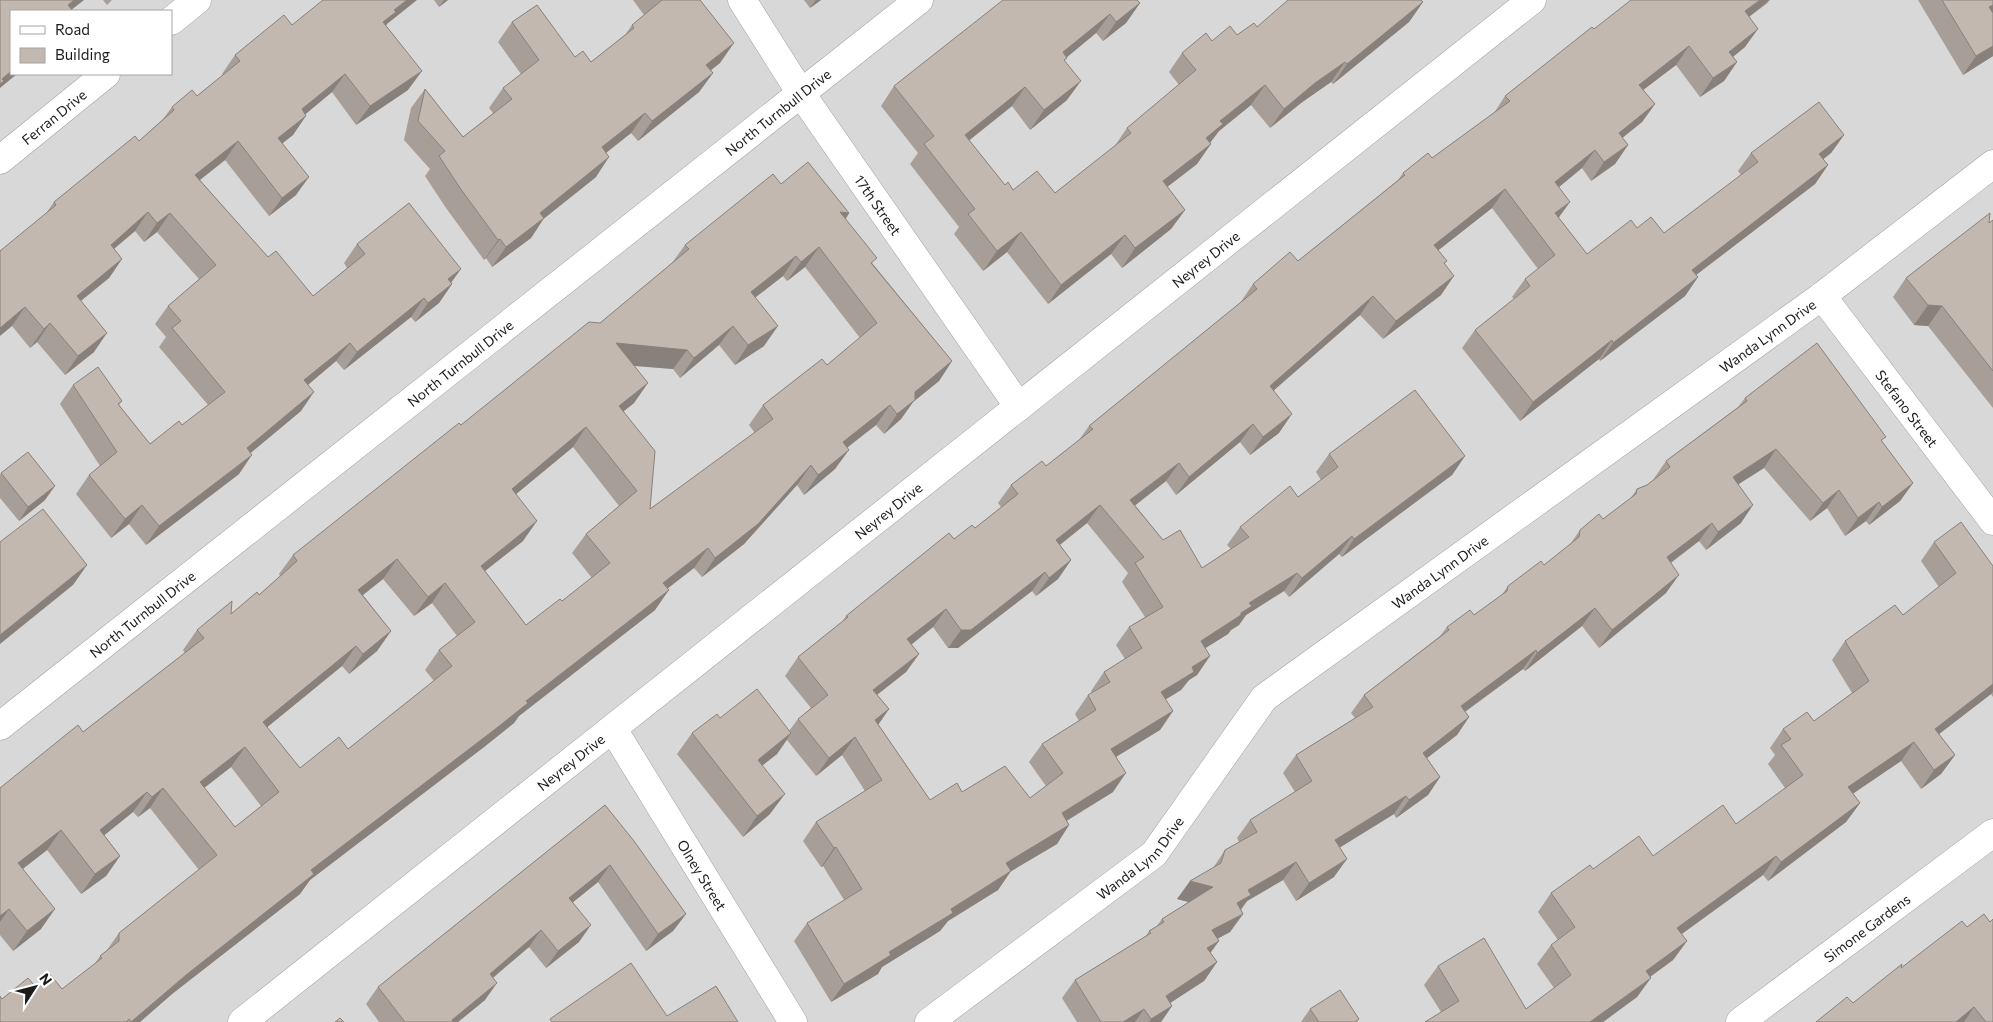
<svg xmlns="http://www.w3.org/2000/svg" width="1993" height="1022" font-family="Commissioner,sans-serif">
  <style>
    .residential { fill: #d9d8d8; fill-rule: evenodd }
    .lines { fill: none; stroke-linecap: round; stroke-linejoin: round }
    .minor-casing { stroke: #a2a2a2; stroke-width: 29 }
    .minor { stroke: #fff; stroke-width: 28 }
    .wall { fill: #a79e97; fill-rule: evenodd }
    .shaded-wall { fill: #88817b }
    .building { fill: #c2b8b0; stroke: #88817b; fill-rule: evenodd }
    .labels { text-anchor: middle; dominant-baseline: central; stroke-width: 5; stroke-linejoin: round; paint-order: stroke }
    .street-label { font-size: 14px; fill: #1b1b1b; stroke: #fff }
  </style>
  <rect width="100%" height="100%" fill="#edeae1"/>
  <path class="residential" d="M0 0H1993V1022H0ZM11 11H171V74H11Z"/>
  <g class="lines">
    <defs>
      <g id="minor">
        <path id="s1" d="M742 0 802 95 1019 407"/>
        <polyline points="171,21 197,0"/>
        <path id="s2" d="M0 160 106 74"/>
        <path id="s3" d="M1822 296 1993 521"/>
        <path id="s4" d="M0 726 919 0"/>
        <path id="s5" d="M613 729 793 1022"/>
        <path id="s6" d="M242 1022 1532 0"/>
        <path id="s7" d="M929 1022 1154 854 1264 698 1822 296 1993 164"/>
        <path id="s8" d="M1740 1022 1993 833"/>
      </g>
    </defs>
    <use href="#minor" class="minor-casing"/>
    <use href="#minor" class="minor"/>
  </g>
  <g class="wall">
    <polygon points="103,0 112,0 107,5"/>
    <polygon points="434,0 448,0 439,7"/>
    <polygon points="633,0 700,0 720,63 711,70 713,73 699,92 638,141 631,133 606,153 596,177 544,218 531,238 492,267 486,258 484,260 446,208 425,176 430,169 404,140 411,108 425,89 463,137 493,113 489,108 503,88 521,74 498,42 512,22 575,57 591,62 625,35 632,25 644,15"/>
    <polygon points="804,0 821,0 810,8"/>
    <polygon points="1918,0 1993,0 1993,56 1963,75"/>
    <polygon points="1423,2 1409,22 1333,84 1331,82 1301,103 1270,128 1251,105 1219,131 1210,143 1197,164 1167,187 1185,210 1171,229 1122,268 1111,254 1048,304 1007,252 983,271 954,234 959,227 910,164 918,153 881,106 894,86 1140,3 1126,23 1103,41 1096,33 1067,57 1064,61 1067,100 1030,130 1012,106 969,140 1005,185 1013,190 1055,193 1114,147 1127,128 1179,85 1169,72 1182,53 1212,41 1237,35 1257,27"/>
    <path d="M1769 2 1749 17 1745 47 1733 57 1737 62 1724 81 1700 97 1676 65 1643 90 1655 104 1642 122 1622 138 1628 145 1615 164 1591 181 1582 168 1559 187V218L1587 254 1637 228 1664 233 1741 175 1738 171 1751 153 1844 135 1831 153 1823 159 1828 165 1815 184 1696 275 1698 277 1685 296 1600 361 1599 359 1520 421 1462 348 1475 330 1514 299 1512 297 1525 279 1538 269 1492 208 1438 250 1445 263 1441 295 1383 339 1360 315 1273 390 1279 433 1250 455 1240 442 1176 495 1166 481 1135 505 1163 540 1202 568 1231 549 1227 545 1240 527 1298 497 1321 480 1316 472 1329 454 1465 456 1452 475 1342 557 1339 554 1289 597 1284 591 1246 615 1239 625 1231 630 1228 634 1205 648 1210 656 1197 675 1189 680 1181 690 1165 700 1173 711 1160 730 1115 757 1113 792 1067 821 1069 825 1057 844 1011 871 998 890 948 921 940 931 882 967 878 974 831 1002 794 941 807 923 844 900 823 866 821 867 803 841 816 822 865 791 842 755 816 776 787 740 777 754 762 765 770 814 743 837 677 754 692 733 720 718 789 731 798 719 811 708 785 676 798 657 842 622 846 616 954 539 975 528 1001 507 998 503 1011 485 1046 466 1079 440 1089 426 1240 303 1253 284 1298 261 1398 180 1403 173 1432 158 1494 113 1505 96 1594 29ZM1087 523 1128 573 1122 582 1145 617 1129 627 1116 645 1125 659 1104 672 1091 691 1092 693 1088 695 1075 714 1079 721 1042 744 1029 762 1046 786 1030 798 962 792 930 800 878 724 889 709 877 695 906 672 919 654 911 644 933 627 948 648H958L1032 591 1036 596 1058 579 1071 560 1060 545Z"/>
    <polygon points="387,24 386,26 408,90 356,125 332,92 305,114 293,135 282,143 296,195 269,216 225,160 200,180 268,257 313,296 347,268 344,263 357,244 451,283 452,284 439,303 415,322 411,317 344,370 336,361 308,385 301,411 250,453 239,474 146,545 129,524 111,538 76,494 89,475 100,466 60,404 73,385 122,401 119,405 150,444 182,425 208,405 159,347 166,337 155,324 168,306 199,279 157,232 144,242 135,231 114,249 122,259 109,278 81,301 94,352 65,375 37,342 30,348 12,326 47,212 54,202 139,141 163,119 172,107 197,96 223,75 222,74 235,55 292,25"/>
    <path d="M781 184 849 213 846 219 873 264 952 361 939 381 913 402 901 419 884 434 876 425 847 447 835 469 804 495 797 485 744 544 702 577 694 568 667 588 655 610 519 716 514 723 484 747 310 880 300 894 172 994 140 1022H0L2 999 35 986 62 989 94 965 100 956 107 950 119 933 199 870 150 808 138 817 133 812 104 835 120 856 106 876 81 894 47 850 23 869 41 929 13 951 0 935V788L83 732 185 653 183 650 197 630 231 614 259 595 280 576 279 574 293 555 461 425 600 323 672 263 685 245ZM805 267 860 338 827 365 763 405 749 425 755 433 650 509 624 411 634 403V366L673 369 680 378 719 345 735 365 764 346 755 297 783 276 787 281ZM573 447 619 506 586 534 572 553 592 578 562 601 526 625 485 571 523 541 516 494ZM383 579 414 616 432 603 457 636 439 650 425 670 434 681 421 691 348 749 300 768 267 727 342 666 349 674 377 651 391 631 363 595ZM231 767 261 806 235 827 204 788Z"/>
    <polygon points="1993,220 1993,408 1928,326 1914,325 1893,297 1906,278"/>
    <polygon points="1745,398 1882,442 1913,483 1900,501 1869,525 1866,521 1845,536 1827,508 1810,521 1764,468 1738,484 1741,523 1706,550 1699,541 1671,563 1666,593 1599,648 1582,626 1525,671 1523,669 1465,712 1469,717 1457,735 1427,758 1440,777 1428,795 1396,818 1394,814 1340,847 1334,877 1296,901 1283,880 1247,901 1241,910 1243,914 1230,932 1217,939 1210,953 1217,962 1204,981 1170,1003 1172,1006 1161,1022 1077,1022 1062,998 1075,980 1146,936 1149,931 1156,927 1162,919 1189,902 1177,899 1213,868 1225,850 1239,842 1237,838 1250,820 1295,792 1283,773 1296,755 1355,718 1351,713 1364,695 1440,636 1447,627 1474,615 1501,596 1508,586 1544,565 1569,546 1580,530 1603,519 1630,499 1637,489 1647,485 1653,480 1666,461 1738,407"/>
    <polygon points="1,473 45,500 19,521 0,498 0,475"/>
    <polygon points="1934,542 1993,566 1993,697 1991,694 1939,734 1955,755 1941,774 1921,789 1901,761 1853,793 1860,803 1846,822 1768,881 1763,875 1681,934 1687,941 1673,960 1650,977 1637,997 1603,1022 1425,1022 1441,1012 1424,985 1438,966 1526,1009 1554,988 1537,964 1551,945 1558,940 1538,912 1551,893 1593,869 1653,856 1736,824 1785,788 1768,764 1775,755 1770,748 1783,729 1814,721 1852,693 1832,660 1845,641 1903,615 1939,587 1921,561"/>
    <polygon points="605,805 686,914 673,931 646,951 598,882 573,902 579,942 546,968 529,947 493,978 485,1000 458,1022 379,1022 366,1004 378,987"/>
    <polygon points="1990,922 1993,1022 1816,1022 1853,1003 1901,968 1967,927"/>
    <polygon points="1310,1009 1359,1019 1357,1022 1301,1022"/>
  </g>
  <g class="shaded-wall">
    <polygon points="74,0 84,0 70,11 68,5"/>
    <polygon points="407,0 417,0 387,24 382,31 383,22 394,10"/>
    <polygon points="444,0 448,0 439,7"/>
    <polygon points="816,0 821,0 810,8"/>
    <polygon points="1760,0 1770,0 1732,30 1745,11"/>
    <polygon points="1423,2 1409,22 1333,84 1347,64"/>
    <polygon points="1140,3 1126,23 1103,41 1116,22"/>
    <polygon points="1993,5 1993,15 1989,7"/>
    <polygon points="1110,14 1096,33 1049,72 1063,52"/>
    <polygon points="1758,29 1745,47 1716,70 1729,52"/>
    <polygon points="734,43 720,63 692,85 706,65"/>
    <polygon points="1689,46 1676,65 1626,103 1639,85"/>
    <polygon points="1993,46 1993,56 1963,75 1976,56"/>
    <polygon points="1345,62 1331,82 1301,103 1270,128 1284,109 1315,83"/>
    <polygon points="1737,62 1724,81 1700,97 1713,78"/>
    <polygon points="11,71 11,74 17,74 0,88 0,81 2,79"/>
    <polygon points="422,71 408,90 356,125 370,106"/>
    <polygon points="713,73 699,92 638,141 652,121"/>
    <polygon points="345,74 332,92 289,128 302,109"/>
    <polygon points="1081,81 1067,100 1030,130 1044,110"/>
    <polygon points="1265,85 1251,105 1219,131 1209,144 1206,138 1220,121"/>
    <polygon points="1025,87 1012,106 951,155 965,135"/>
    <polygon points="1655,104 1642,122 1606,151 1619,133"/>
    <polygon points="645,113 631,133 588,167 602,147"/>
    <polygon points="306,116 293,135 265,157 278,138"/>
    <polygon points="1844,135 1831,153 1806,173 1819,154"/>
    <polygon points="238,141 225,160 182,194 195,175"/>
    <polygon points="1211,144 1197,164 1149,201 1163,181"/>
    <polygon points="1628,145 1615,164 1591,181 1604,162"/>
    <polygon points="1595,150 1582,168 1542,201 1555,182"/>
    <polygon points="609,157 596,177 541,221 544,218 531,238 492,267 506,247 540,213"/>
    <polygon points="1828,165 1815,184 1679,288 1692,270"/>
    <polygon points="309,177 296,195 269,216 282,198"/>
    <polygon points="1505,189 1492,208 1421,264 1434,245"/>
    <polygon points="1570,202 1557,220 1555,213"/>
    <polygon points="1185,210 1171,229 1122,268 1135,248"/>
    <polygon points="148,212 135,231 97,263 111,245"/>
    <polygon points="840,212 849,213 836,233"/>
    <polygon points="170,213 157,232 144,242 157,223"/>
    <polygon points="1021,232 1007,252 983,271 997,251"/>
    <polygon points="1125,235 1111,254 1048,304 1061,285"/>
    <polygon points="500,239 486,258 484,260 498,240"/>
    <polygon points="819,247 805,267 787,281 801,262"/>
    <polygon points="796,256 783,276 737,312 751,292"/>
    <polygon points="122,259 109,278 63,315 77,296"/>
    <polygon points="461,269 448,287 452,284 439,303 415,322 428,303 448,279"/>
    <polygon points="1454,276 1441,295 1383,339 1396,321"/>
    <polygon points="1698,277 1685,296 1600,361 1613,343"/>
    <polygon points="1373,296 1360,315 1257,405 1270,386"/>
    <polygon points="424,298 411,317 344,370 357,352"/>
    <polygon points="1928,305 1942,306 1928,326 1914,325"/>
    <polygon points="25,307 12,326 0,336 0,328"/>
    <polygon points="50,323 37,342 30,348 44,329"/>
    <polygon points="733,326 719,345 680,378 694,358"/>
    <polygon points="778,326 764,346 735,365 748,345"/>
    <polygon points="107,333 94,352 65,375 78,356"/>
    <polygon points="1612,340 1599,359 1520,421 1533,402"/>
    <polygon points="350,343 336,361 291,399 304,380"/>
    <polygon points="616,343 687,350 673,369 602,363"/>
    <polygon points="952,361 939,381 913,402 901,419 884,434 897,414 915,392"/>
    <polygon points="648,383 634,403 606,425 619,406"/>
    <polygon points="314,392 301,411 234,467 247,448"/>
    <polygon points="890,405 876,425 829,462 843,442"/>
    <polygon points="1292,414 1279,433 1250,455 1263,437"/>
    <polygon points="1253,424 1240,442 1176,495 1189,477"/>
    <polygon points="586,427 573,447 498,509 512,489"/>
    <polygon points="1776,449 1764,468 1720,496 1733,477"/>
    <polygon points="849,450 835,469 804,495 818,475"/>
    <polygon points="252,455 239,474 146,545 159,526"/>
    <polygon points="1465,456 1452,475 1342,557 1354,539"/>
    <polygon points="1179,463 1166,481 1118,519 1130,500"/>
    <polygon points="811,465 797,485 744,544 702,577 715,558"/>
    <polygon points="1913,483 1900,501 1869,525 1882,507"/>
    <polygon points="55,486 45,500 19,521 28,507"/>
    <polygon points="1839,490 1827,508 1810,521 1823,503"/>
    <polygon points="1879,502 1866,521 1845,536 1858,518"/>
    <polygon points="142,505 129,524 111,538 125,519"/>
    <polygon points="1100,505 1087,523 1043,558 1056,540"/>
    <polygon points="1753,505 1741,523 1706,550 1718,532"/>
    <polygon points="537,521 523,541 467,585 481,566"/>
    <polygon points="1712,523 1699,541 1654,575 1667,557"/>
    <polygon points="1352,536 1339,554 1289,597 1302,578"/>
    <polygon points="708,548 694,568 649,603 663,583"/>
    <polygon points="397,559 383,579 345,609 358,590"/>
    <polygon points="1071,560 1058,579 1036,596 1049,578"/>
    <polygon points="87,565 73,585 0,644 0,635"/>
    <polygon points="1045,572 1032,591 958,648 948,648 961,630"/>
    <polygon points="1297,573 1284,591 1246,615 1239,625 1231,630 1228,634 1188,659 1201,641 1249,603"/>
    <polygon points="1679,575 1666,593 1599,648 1612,630"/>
    <polygon points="445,583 432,603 414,616 428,597"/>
    <polygon points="669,590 655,610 519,716 514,723 484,747 310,880 300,894 172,994 140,1022 131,1022 311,870 526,701"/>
    <polygon points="1595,608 1582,626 1525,671 1537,653"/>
    <polygon points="946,609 933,627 895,658 907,639"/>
    <polygon points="391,631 377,651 349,674 363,654"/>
    <polygon points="356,646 342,666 249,742 263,722"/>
    <polygon points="1536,650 1523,669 1448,724 1461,706"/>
    <polygon points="919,654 906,672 860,708 873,690"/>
    <polygon points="1210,656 1197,675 1189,680 1181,690 1148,710 1161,692 1192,667"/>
    <polygon points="1993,684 1993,692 1991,694 1921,748 1935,729"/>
    <polygon points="889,709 876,728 875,720"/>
    <polygon points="1173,711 1160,730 1098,768 1111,749"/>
    <polygon points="1469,717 1457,735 1410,771 1423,753"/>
    <polygon points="791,733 777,754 744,780 758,760"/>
    <polygon points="855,737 842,755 816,776 829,758"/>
    <polygon points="1914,742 1901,761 1835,806 1848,787"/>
    <polygon points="245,747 231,767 186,802 200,782"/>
    <polygon points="1955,755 1941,774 1921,789 1934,770"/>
    <polygon points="1126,773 1113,792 1049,831 1062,813"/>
    <polygon points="1440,777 1428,795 1396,818 1409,800"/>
    <polygon points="163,788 150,808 138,817 152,797"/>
    <polygon points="147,792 133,812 86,850 100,830"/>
    <polygon points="785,794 770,814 743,837 757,816"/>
    <polygon points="1406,796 1394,814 1323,858 1335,840"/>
    <polygon points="1860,803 1846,822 1768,881 1781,862"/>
    <polygon points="1069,825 1057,844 993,882 1006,863"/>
    <polygon points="61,830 47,850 4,883 18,863"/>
    <polygon points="836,847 823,866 821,867 834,848"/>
    <polygon points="120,856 106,876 81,894 95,874"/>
    <polygon points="1776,856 1763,875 1664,947 1677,928"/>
    <polygon points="1347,859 1334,877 1296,901 1309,883"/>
    <polygon points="1296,862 1283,880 1247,901 1238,913 1237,903 1248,890"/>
    <polygon points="610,865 598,882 557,915 569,898"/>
    <polygon points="1011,871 998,890 948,921 940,931 882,967 878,974 831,1002 844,984 951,909"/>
    <polygon points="1190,881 1213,887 1200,905 1177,899"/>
    <polygon points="9,909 0,922 0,916"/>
    <polygon points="55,909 41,929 13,951 27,931"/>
    <polygon points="686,914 673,931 646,951 658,934"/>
    <polygon points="1243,914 1230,932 1200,948 1212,930"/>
    <polygon points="591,925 579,942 546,968 558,951"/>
    <polygon points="541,930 529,947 477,991 490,974"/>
    <polygon points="1219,941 1206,959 1207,948"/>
    <polygon points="1687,941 1673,960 1632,990 1646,971"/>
    <polygon points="1217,962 1204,981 1153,1014 1166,996"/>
    <polygon points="1651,978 1637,997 1603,1022 1590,1022"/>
    <polygon points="497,983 485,1000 458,1022 450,1022 452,1020"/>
    <polygon points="1172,1006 1161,1022 1149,1022 1151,1019"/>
    <polygon points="1974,1007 1964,1022 1956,1022"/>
    <polygon points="1144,1009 1135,1022 1123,1022"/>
  </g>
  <g class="building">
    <polygon points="0,0 74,0 68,5 73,11 11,11 11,71 2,79 4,81 0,84"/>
    <polygon points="323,0 407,0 394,10 396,12 383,22 422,71 370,106 345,74 302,109 306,116 278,138 309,177 282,198 238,141 195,175 268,257 276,251 313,296 365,254 357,244 409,203 461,269 448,279 452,284 428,303 424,298 357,352 350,343 304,380 314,392 247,448 252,455 159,526 142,505 125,519 89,475 117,452 73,385 98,367 122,401 118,404 150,444 179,421 182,425 225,392 172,328 181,321 168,306 216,265 170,213 157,223 148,212 111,245 122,259 77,296 107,333 78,356 50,323 44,329 25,307 0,328 0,251 56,205 54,202 135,136 139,141 174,110 172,107 192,90 197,96 240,61 235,55 284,15 292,25"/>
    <polygon points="662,0 700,0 734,43 706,65 713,73 652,121 645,113 602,147 609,157 540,213 544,218 506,247 500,239 498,240 460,188 439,156 445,151 418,121 425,89 463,137 512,99 503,88 539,60 512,22 537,5 575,57 583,51 591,62 634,28 632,25"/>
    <polygon points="1003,0 1137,0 1140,3 1116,22 1110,14 1063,52 1067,58 1064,60 1081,81 1044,110 1025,87 965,135 1005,185 1008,182 1013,190 1037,171 1055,193 1131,133 1127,128 1196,70 1182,53 1206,33 1212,41 1230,26 1237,35 1254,23 1257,27 1288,0 1421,0 1423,2 1347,64 1345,62 1315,83 1284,109 1265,85 1220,121 1223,124 1206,138 1211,144 1163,181 1185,210 1135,248 1125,235 1061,285 1021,232 997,251 968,214 975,209 924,144 934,136 894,86"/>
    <path d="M1631 0H1760L1745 11 1758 29 1729 52 1737 62 1713 78 1689 46 1639 85 1655 104 1619 133 1628 145 1604 162 1595 150 1555 182 1570 202 1555 213 1587 254 1631 220 1637 228 1651 217 1664 233 1758 162 1751 153 1819 102 1844 135 1819 154 1828 165 1692 270 1698 277 1613 343 1612 340 1533 402 1475 330 1530 286 1525 279 1555 255 1505 189 1434 245 1447 261 1444 263 1454 276 1396 321 1373 296 1270 386 1292 414 1263 437 1253 424 1189 477 1179 463 1130 500 1163 540 1180 530 1202 568 1249 537 1240 527 1290 486 1298 497 1338 467 1329 454 1415 390 1465 456 1354 539 1352 536 1302 578 1297 573 1249 603 1252 606 1241 613V615L1201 641 1210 656 1192 667 1194 672 1161 692 1173 711 1111 749 1126 773 1062 813 1069 825 1006 863 1011 871 951 909 953 913 889 952 891 955 844 984 807 923 862 889 836 847 834 848 816 822 882 780 855 737 829 758 798 719 828 695 798 657 848 617 846 616 949 533 954 539 972 525 975 528 1018 494 1011 485 1042 461 1046 466 1093 429 1089 426 1257 289 1253 284 1290 252 1298 261 1405 175 1403 173 1428 153 1432 158 1510 101 1505 96 1592 27 1594 29ZM1100 505 1144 557 1135 563 1163 607 1129 627 1142 648 1104 672 1110 682 1088 695 1096 710 1042 744 1063 773 1030 798 1005 766 962 792 957 783 930 800 875 720 889 709 873 690 919 654 907 639 946 609 961 630H971L1045 572 1049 578 1071 560 1056 540Z"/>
    <polygon points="1942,0 1993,0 1993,5 1989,7 1993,13 1993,46 1976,56"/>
    <path d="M808 162 849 213 840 212 877 258 871 263 952 361 915 392V400L897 414 890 405 843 442 849 450 818 475 811 465 758 524 715 558 708 548 663 583 669 590 526 701 528 703 498 727 311 870 314 874 186 975 131 1022 129 1019 126 1022H0V996L2 999 28 978 35 986 50 974 62 989 102 958 100 956 119 941V933L217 855 163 788 152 797 147 792 100 830 120 856 95 874 61 830 18 863 55 909 27 931 9 909 0 916V788L78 725 83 732 204 638 197 630 232 601 231 614 257 592 259 595 297 561 293 555 459 423 461 425 589 322 600 323 689 249 685 245 773 174 781 184ZM819 247 877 323 827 365 822 359 763 405 773 419 650 509 655 451 619 406 648 383 616 343 687 350 694 358 733 326 748 345 778 326 751 292 796 256 801 262ZM586 427 637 491 586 534 610 563 562 601 560 599 526 625 481 566 537 521 512 489ZM397 559 428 597 445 583 475 622 439 650 452 666 421 691 348 749 339 737 300 768 263 722 356 646 363 654 391 631 358 590ZM245 747 279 792 235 827 200 782Z"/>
    <polygon points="1990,213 1989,223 1993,220 1993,371 1942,306 1928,305 1906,278"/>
    <polygon points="1817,343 1886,437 1881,440 1913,483 1882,507 1879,502 1858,518 1839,490 1823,503 1776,449 1733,477 1753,505 1718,532 1712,523 1667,557 1679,575 1612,630 1595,608 1537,653 1536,650 1461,706 1469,717 1423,753 1440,777 1409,800 1406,796 1335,840 1347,859 1309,883 1296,862 1248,890 1251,895 1237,903 1243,914 1212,930 1219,941 1207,948 1217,962 1166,996 1172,1006 1151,1019 1144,1009 1123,1022 1101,1022 1075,980 1151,933 1149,931 1164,922 1162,919 1213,887 1190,881 1221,863 1225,850 1257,832 1250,820 1312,781 1296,755 1373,707 1364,695 1449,630 1447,627 1470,610 1474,615 1507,591 1508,586 1541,561 1544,565 1579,537 1580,530 1599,514 1603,519 1636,494 1637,489 1647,485 1670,467 1666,461 1747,401 1745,398"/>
    <polygon points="28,452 55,486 28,507 1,473"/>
    <polygon points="43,509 87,565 0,635 0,542"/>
    <polygon points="1961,522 1993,566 1993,684 1935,729 1955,755 1934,770 1914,742 1848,787 1860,803 1781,862 1776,856 1677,928 1687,941 1646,971 1651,978 1590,1022 1425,1022 1459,1001 1438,966 1484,938 1526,1009 1571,975 1551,945 1575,927 1551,893 1590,865 1593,869 1639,836 1653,856 1723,805 1736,824 1803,775 1781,745 1791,739 1783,729 1807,712 1814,721 1869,681 1845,641 1895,605 1903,615 1956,573 1934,542"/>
    <polygon points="757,689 791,733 758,760 785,794 757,816 692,733 717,714 720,718"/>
    <polygon points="605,805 634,841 686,914 658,934 610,865 569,898 591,925 558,951 541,930 490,974 497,983 452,1020 453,1022 405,1022 378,987"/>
    <polygon points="1984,914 1990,922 1993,919 1993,1022 1986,1022 1974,1007 1956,1022 1816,1022 1847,997 1853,1003 1902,964 1901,968 1962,921 1967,927"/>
    <polygon points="631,963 667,1016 716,986 738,1022 552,1022 550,1019"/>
    <polygon points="1340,990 1359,1019 1355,1022 1319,1022 1310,1009"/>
    <polygon points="340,1018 344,1022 335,1022"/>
  </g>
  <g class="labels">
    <g class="street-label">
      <text stroke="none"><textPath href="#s4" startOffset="991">North Turnbull Drive</textPath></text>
      <text stroke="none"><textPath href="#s2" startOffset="69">Ferran Drive</textPath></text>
      <text stroke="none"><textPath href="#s1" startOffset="246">17th Street</textPath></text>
      <text stroke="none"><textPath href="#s6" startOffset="1229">Neyrey Drive</textPath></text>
      <text stroke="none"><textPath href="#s7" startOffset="1092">Wanda Lynn Drive</textPath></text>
      <text stroke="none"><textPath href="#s4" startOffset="586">North Turnbull Drive</textPath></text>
      <text stroke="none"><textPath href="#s3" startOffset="141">Stefano Street</textPath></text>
      <text stroke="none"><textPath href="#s6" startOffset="824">Neyrey Drive</textPath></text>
      <text stroke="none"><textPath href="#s7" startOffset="688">Wanda Lynn Drive</textPath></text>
      <text stroke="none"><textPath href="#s4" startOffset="181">North Turnbull Drive</textPath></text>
      <text stroke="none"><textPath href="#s6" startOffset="419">Neyrey Drive</textPath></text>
      <text stroke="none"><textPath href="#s7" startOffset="268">Wanda Lynn Drive</textPath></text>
      <text stroke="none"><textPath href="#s5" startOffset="171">Olney Street</textPath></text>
      <text stroke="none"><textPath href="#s8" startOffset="158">Simone Gardens</textPath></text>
    </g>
  </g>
  <rect x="10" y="10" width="162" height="65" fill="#ffffff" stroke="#a4a4a4"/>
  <rect x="20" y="26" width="25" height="8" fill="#ffffff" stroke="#a4a4a4"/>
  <text x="55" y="35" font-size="15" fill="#1b1b1b">Road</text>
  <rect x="20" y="48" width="25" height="15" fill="#c2b8b0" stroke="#a4a4a4"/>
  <text x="55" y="60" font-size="15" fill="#1b1b1b">Building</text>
  <g transform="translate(35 987) rotate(54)" stroke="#ffffff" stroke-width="4" paint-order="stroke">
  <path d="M0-4L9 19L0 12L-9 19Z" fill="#1b1b1b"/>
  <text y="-8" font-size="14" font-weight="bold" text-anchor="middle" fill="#1b1b1b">N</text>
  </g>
</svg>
